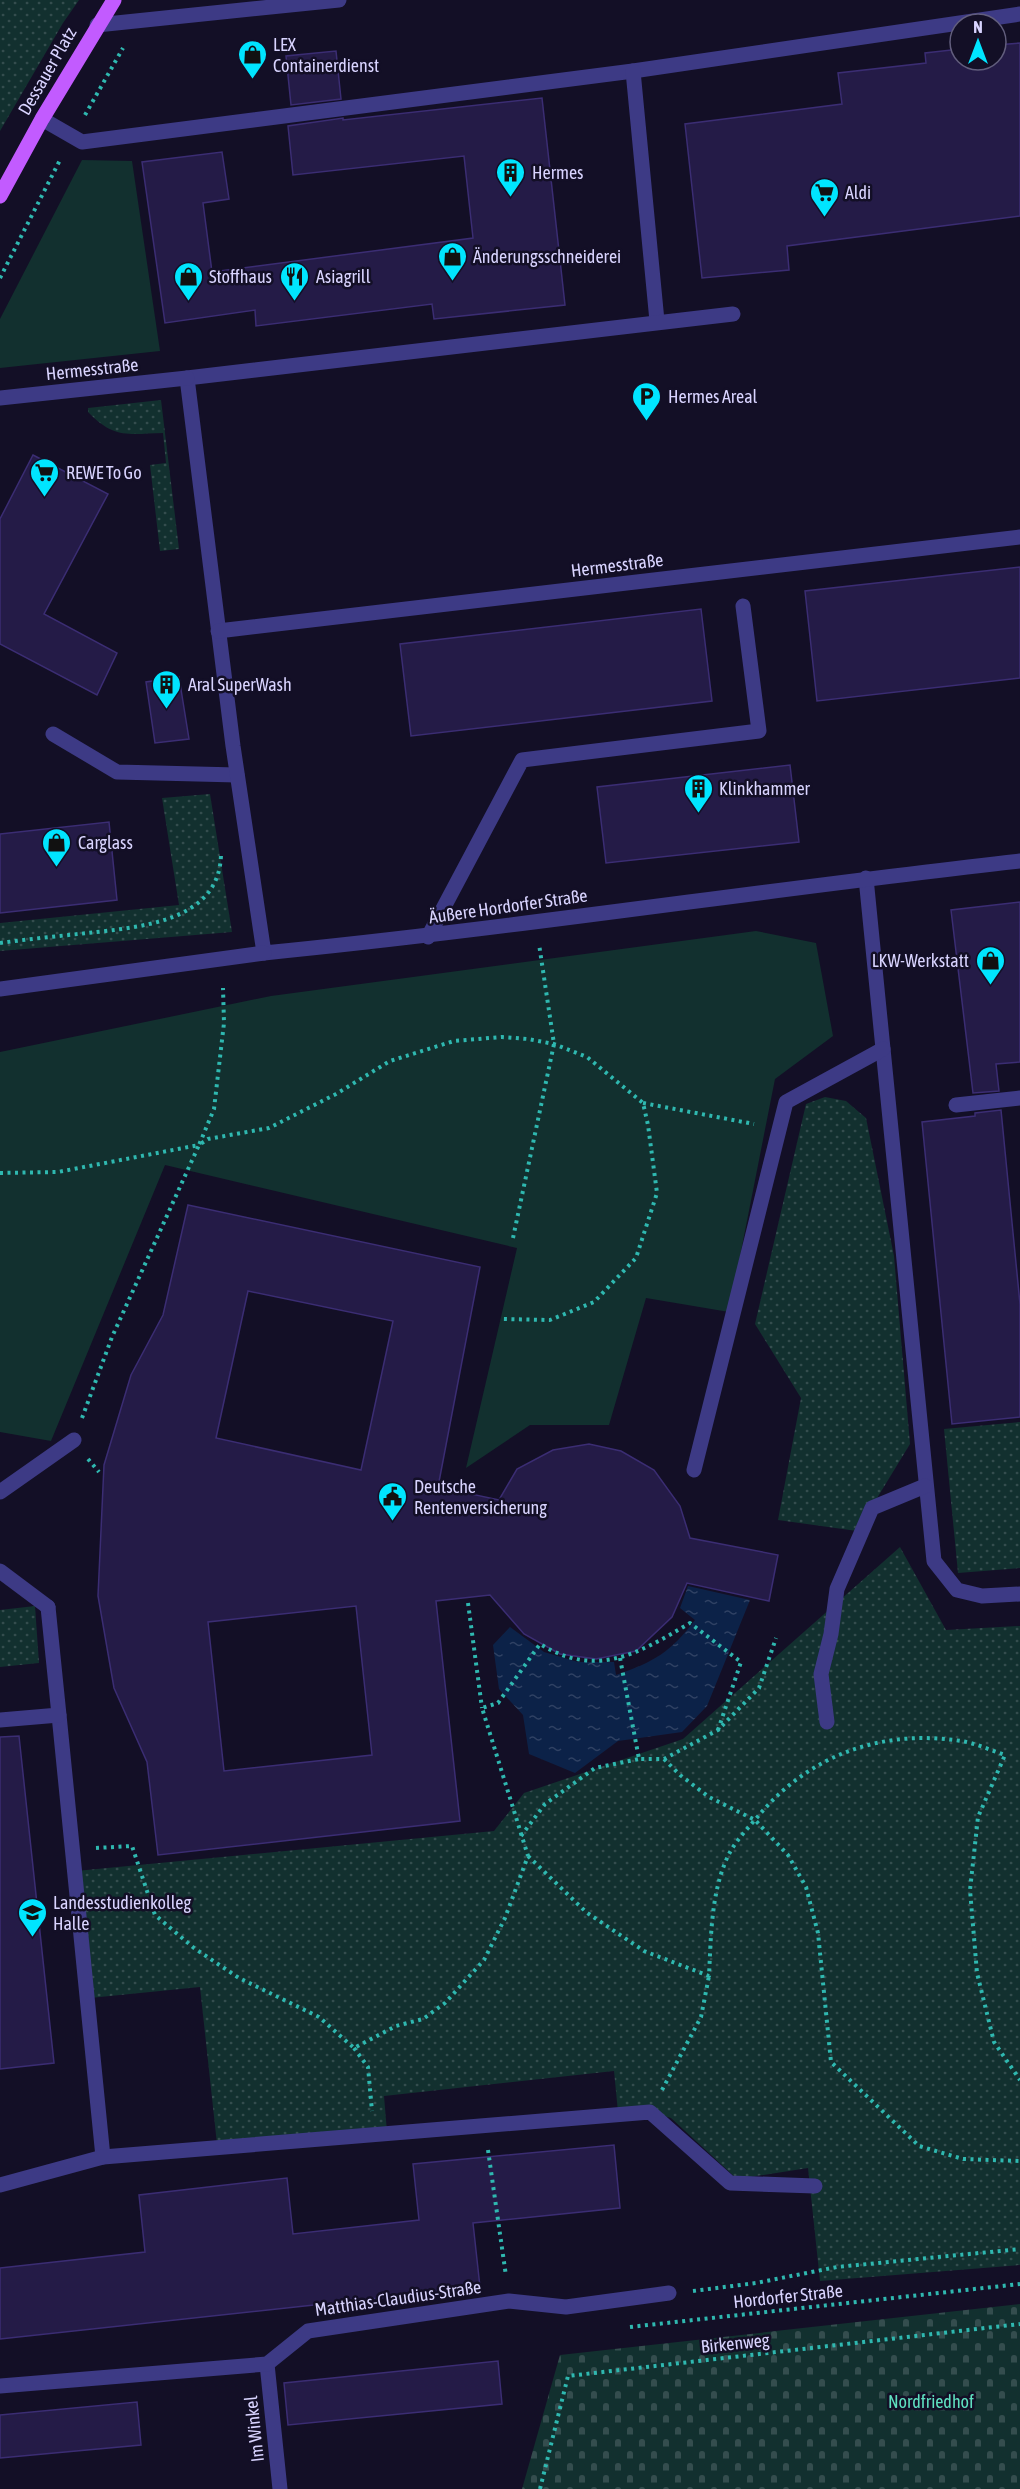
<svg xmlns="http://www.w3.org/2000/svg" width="1020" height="2489" font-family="'Asap Condensed',sans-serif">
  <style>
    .grass { fill: url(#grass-dots) }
    .cemetery { fill: url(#cemetery-stones) }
    .park { fill: #12302f }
    .water { fill: url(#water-ripples) }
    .building { fill: #241b47; stroke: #3b2d73; stroke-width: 1.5; fill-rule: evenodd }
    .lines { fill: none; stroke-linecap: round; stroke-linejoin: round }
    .path { stroke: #2fb8b0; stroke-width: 4; stroke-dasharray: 3 4.5; stroke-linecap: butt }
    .service { stroke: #3d3a85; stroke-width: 15 }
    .pedestrian { stroke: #3d3a85; stroke-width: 15 }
    .minor { stroke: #3d3a85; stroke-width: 15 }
    .tertiary { stroke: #3d3a85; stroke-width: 15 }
    .primary { stroke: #c25bff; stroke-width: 15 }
    .labels { text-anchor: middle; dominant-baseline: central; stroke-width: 5; stroke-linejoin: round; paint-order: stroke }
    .poi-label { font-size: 18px; fill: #d9d4ff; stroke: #130f26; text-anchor: start }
    .street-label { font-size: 18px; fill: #d9d4ff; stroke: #130f26 }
    .park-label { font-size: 18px; fill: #5fe0c0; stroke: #130f26 }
  </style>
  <defs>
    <pattern id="grass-dots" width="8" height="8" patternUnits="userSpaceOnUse" patternTransform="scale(1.5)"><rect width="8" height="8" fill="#12302f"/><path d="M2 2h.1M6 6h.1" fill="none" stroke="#344d4e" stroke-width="1.8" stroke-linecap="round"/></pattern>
    <pattern id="cemetery-stones" width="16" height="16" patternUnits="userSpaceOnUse" patternTransform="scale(1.5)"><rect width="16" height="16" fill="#12302f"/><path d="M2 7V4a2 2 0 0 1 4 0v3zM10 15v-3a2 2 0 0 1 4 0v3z" fill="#344d4e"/></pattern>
    <pattern id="water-ripples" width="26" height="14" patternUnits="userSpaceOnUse" patternTransform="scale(1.5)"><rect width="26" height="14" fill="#0c2248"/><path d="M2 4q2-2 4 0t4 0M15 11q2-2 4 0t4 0" fill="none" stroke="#2f4163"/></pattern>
  </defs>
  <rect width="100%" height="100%" fill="#130f26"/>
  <g class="grass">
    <polygon points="0,0 79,0 63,23 0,131"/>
    <path d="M161 400 179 549 160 551 150 465 166 463 163 433C128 434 114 439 88 412V408Z"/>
    <polygon points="210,794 232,932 0,951 0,923 179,905 162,798"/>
    <polygon points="825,1097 846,1101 866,1118 894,1256 910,1444 857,1531 778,1520 801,1398 755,1324 806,1104"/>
    <polygon points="1020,1422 1020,1568 958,1573 944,1429"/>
    <polygon points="900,1547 946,1630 1020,1626 1020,2265 820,2281 808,2168 737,2179 671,2118 643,2110 618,2112 614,2071 384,2096 387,2132 217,2144 200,1987 90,1998 76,1871 494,1831 524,1793 683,1739"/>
    <polygon points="35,1606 39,1663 0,1667 0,1610"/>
  </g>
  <polygon class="cemetery" points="1020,2304 1020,2489 522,2489 560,2355"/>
  <g class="park">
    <polygon points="82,160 132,161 160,351 0,368 0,319"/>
    <polygon points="756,931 816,943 833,1036 775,1079 729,1312 646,1298 609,1425 530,1425 466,1468 517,1248 165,1165 51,1441 0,1432 0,1052 271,996"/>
  </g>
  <path class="water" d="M688 1586 750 1600 707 1706 682 1732 618 1741 575 1773 529 1754 523 1715 499 1689 493 1645 510 1627 544 1652 578 1662H614L616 1675C654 1662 671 1652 695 1620L680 1608Z"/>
  <g class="building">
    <polygon points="1020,43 1020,216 787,246 789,270 702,278 685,124 842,104 838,73 926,63 925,53 960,49 960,60 996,60 996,45"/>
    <polygon points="336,51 341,99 291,105 286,56"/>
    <polygon points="542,98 565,305 434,319 432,304 256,326 255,310 165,323 142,162 222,152 229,199 203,203 212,272 473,238 464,156 293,175 288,126 343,118 343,120"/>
    <polygon points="33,455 108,494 44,614 117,653 97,695 0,644 0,519"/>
    <polygon points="1020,567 1020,678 817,701 805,591"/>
    <polygon points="701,609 712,701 411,736 400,644"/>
    <polygon points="179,677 189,739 155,743 146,682"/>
    <polygon points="790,765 799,842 606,863 597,787"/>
    <polygon points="109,822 117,900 0,913 0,834"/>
    <polygon points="1020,902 1020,1062 996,1064 999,1091 973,1093 951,910"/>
    <polygon points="1001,1110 1020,1304 1020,1417 952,1424 922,1122 975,1116 975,1113"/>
    <path d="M188 1205 480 1267 438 1487 499 1500 517 1469 553 1450 589 1444 621 1451 654 1470 680 1506 690 1538 778 1555 769 1601 687 1583 672 1617 636 1651 596 1659 560 1654 524 1634 490 1595 436 1601 460 1821 158 1855 147 1762 114 1688 98 1596 104 1465 131 1375 163 1315ZM248 1291 393 1321 361 1470 216 1438ZM356 1606 372 1755 224 1771 208 1622Z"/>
    <polygon points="19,1736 54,2063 0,2069 0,1737"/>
    <polygon points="614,2145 620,2208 473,2223 480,2287 0,2339 0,2268 145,2252 139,2195 287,2178 293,2234 419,2220 413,2164"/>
    <polygon points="498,2361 502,2404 288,2425 284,2383"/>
    <polygon points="137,2402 141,2445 0,2458 0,2415"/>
  </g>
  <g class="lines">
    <g class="path">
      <polyline points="85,115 123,48"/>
      <polyline points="0,278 61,158"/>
      <path d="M0 943C29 939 59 936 88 933 139 927 220 922 221 854"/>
      <polyline points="643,1103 754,1124"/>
      <polyline points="0,1173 58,1172 199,1145 214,1109 224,1023 223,988"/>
      <polyline points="513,1238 554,1044 539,944"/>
      <polyline points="82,1418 112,1337 199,1145 208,1139 269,1128 336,1094 390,1061 454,1041 502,1037 528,1039 554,1044 587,1057 643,1103 648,1125 657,1193 636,1258 594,1302 550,1320 503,1319"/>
      <polyline points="88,1459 99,1472"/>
      <polyline points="468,1603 482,1708"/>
      <polyline points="620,1658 639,1759 664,1759 718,1730 759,1688 776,1638"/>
      <polyline points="664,1759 680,1775 709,1797 755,1820 788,1855 806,1887 818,1933 831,2062 919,2146 963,2159 1020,2161"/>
      <polyline points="521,1836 545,1804 595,1768 639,1759"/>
      <path d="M96 1848 132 1846 155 1915 194 1948 239 1978 319 2017 354 2048 396 2026 423 2019 445 2003 484 1960 505 1918 528 1856 482 1708 498 1703 540 1644C597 1679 639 1653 690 1623L741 1662 718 1730"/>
      <path d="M528 1856 586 1912 644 1951 709 1976C711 1936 711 1890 729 1854 736 1840 750 1826 760 1814 811 1754 883 1729 961 1741 975 1743 990 1750 1005 1755L978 1817 970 1890 977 1973 994 2042 1020 2080"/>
      <polyline points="354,2048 368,2067 372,2111"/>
      <polyline points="662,2090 701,2017 709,1976"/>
      <polyline points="488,2150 506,2276"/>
      <polyline points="693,2291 756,2283 837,2267 1020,2249"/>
      <polyline points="630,2327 1020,2284"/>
      <polyline points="540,2489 568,2376 1020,2324"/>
    </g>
    <g class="service">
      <polyline points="97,25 339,0"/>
      <polyline points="42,119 82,142 633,71 1020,14"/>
      <polyline points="53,734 117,772 237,775"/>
      <polyline points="866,878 934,1561 957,1590 982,1596 1020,1594"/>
      <polyline points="428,937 522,760 759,731 743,606"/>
      <polyline points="956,1105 1020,1098"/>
      <polyline points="694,1470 786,1102 883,1049"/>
      <polyline points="59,1715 103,2157"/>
      <polyline points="0,1720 59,1715 48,1607"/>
      <polyline points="827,1722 821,1674 831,1634 837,1589 872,1508 925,1486"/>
      <polyline points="0,2185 103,2157 650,2112 730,2183 815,2186"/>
    </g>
    <g class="pedestrian">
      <polyline points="0,1492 74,1440"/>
      <polyline points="0,1571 48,1607"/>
    </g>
    <g class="minor">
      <polyline points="633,71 657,321"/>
      <path d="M733 314 187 378 233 746 264 953C517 928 768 889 1020 861"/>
      <polyline points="0,398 187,378"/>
      <polyline points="218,631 1020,537"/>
      <polyline points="267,2364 280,2489"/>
      <polyline points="0,2386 267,2364 308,2331 509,2301 566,2307 669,2293"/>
    </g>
    <polyline class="tertiary" points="0,989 264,953"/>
    <polyline class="primary" points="0,196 42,119 114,0"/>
  </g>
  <defs>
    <symbol id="shop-pin" viewBox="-11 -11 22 30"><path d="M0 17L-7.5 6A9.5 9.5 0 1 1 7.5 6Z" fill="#00e5ff" stroke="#130f26"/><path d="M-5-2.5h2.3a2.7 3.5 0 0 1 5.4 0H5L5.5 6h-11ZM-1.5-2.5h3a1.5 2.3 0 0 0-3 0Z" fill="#111"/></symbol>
    <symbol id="building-pin" viewBox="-11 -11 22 30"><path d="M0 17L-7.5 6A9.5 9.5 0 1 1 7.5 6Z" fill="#00e5ff" stroke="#130f26"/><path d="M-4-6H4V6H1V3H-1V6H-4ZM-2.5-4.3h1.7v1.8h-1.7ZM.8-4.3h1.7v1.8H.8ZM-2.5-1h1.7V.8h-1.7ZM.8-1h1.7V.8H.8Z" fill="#111"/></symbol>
    <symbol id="supermarket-pin" viewBox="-11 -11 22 30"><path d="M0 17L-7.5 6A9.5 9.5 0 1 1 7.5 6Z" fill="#00e5ff" stroke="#130f26"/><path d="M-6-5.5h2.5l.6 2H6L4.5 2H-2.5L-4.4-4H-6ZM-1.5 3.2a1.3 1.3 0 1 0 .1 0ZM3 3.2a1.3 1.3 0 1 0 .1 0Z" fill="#111"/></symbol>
    <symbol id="restaurant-pin" viewBox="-11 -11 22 30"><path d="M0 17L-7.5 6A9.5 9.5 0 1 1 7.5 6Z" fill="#00e5ff" stroke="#130f26"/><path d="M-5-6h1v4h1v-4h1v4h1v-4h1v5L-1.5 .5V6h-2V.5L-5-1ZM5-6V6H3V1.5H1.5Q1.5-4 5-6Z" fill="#111"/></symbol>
    <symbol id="parking-pin" viewBox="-11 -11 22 30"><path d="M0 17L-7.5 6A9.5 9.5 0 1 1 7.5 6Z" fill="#00e5ff" stroke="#130f26"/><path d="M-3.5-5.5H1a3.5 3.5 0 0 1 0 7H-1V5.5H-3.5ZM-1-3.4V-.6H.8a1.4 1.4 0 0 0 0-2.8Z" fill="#111"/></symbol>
    <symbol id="civic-pin" viewBox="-11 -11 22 30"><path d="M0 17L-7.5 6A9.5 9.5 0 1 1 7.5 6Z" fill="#00e5ff" stroke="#130f26"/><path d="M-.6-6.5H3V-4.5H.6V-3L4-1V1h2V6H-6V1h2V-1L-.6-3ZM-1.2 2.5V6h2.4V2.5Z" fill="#111"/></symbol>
    <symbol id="university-pin" viewBox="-11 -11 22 30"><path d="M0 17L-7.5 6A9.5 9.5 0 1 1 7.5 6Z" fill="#00e5ff" stroke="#130f26"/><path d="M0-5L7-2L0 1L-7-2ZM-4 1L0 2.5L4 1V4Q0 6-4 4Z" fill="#111"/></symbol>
  </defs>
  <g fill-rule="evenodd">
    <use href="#shop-pin" x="236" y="38" width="33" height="45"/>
    <use href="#building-pin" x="494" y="156" width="33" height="45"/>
    <use href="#supermarket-pin" x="808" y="176" width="33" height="45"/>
    <use href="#shop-pin" x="436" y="240" width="33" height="45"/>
    <use href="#shop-pin" x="172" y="260" width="33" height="45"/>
    <use href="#restaurant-pin" x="278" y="260" width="33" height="45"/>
    <use href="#parking-pin" x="630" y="380" width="33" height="45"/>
    <use href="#supermarket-pin" x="28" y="456" width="33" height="45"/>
    <use href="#building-pin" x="150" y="668" width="33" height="45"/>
    <use href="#building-pin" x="682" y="772" width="33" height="45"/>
    <use href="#shop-pin" x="40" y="826" width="33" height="45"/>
    <use href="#shop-pin" x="974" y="944" width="33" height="45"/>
    <use href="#civic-pin" x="376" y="1480" width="33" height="45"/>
    <use href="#university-pin" x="16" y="1896" width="33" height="45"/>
  </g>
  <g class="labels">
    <g class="poi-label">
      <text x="273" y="44">LEX<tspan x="273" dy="21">Containerdienst</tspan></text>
      <text x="532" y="172">Hermes</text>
      <text x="845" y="192">Aldi</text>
      <text x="473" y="256">Änderungsschneiderei</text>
      <text x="209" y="276">Stoffhaus</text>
      <text x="316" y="276">Asiagrill</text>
      <text x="668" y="396">Hermes Areal</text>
      <text x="66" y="472">REWE To Go</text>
      <text x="188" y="684">Aral SuperWash</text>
      <text x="719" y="788">Klinkhammer</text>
      <text x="78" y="842">Carglass</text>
      <text x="969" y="960" text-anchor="end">LKW-Werkstatt</text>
      <text x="414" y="1486">Deutsche<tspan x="414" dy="21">Rentenversicherung</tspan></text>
      <text x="53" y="1902">Landesstudienkolleg<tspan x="53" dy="21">Halle</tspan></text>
    </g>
    <g class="street-label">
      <text transform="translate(47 71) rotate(-60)">Dessauer Platz</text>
      <text transform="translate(92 369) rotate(-6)">Hermesstraße</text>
      <text transform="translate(617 565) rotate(-7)">Hermesstraße</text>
      <text transform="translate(508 906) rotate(-8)">Äußere Hordorfer Straße</text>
      <text transform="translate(788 2296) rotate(-6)">Hordorfer Straße</text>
      <text transform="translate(398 2298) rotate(-8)">Matthias-Claudius-Straße</text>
      <text transform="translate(735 2343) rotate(-6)">Birkenweg</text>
      <text transform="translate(254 2429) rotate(-96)">Im Winkel</text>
    </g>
    <g class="park-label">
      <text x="931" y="2401">Nordfriedhof</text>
    </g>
  </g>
  <g transform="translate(978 42)"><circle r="28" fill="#130f26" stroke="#625e7d" stroke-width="1.5"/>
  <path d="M0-4.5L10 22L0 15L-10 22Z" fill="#00e5ff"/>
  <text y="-9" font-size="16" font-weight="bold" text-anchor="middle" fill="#d9d4ff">N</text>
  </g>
</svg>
